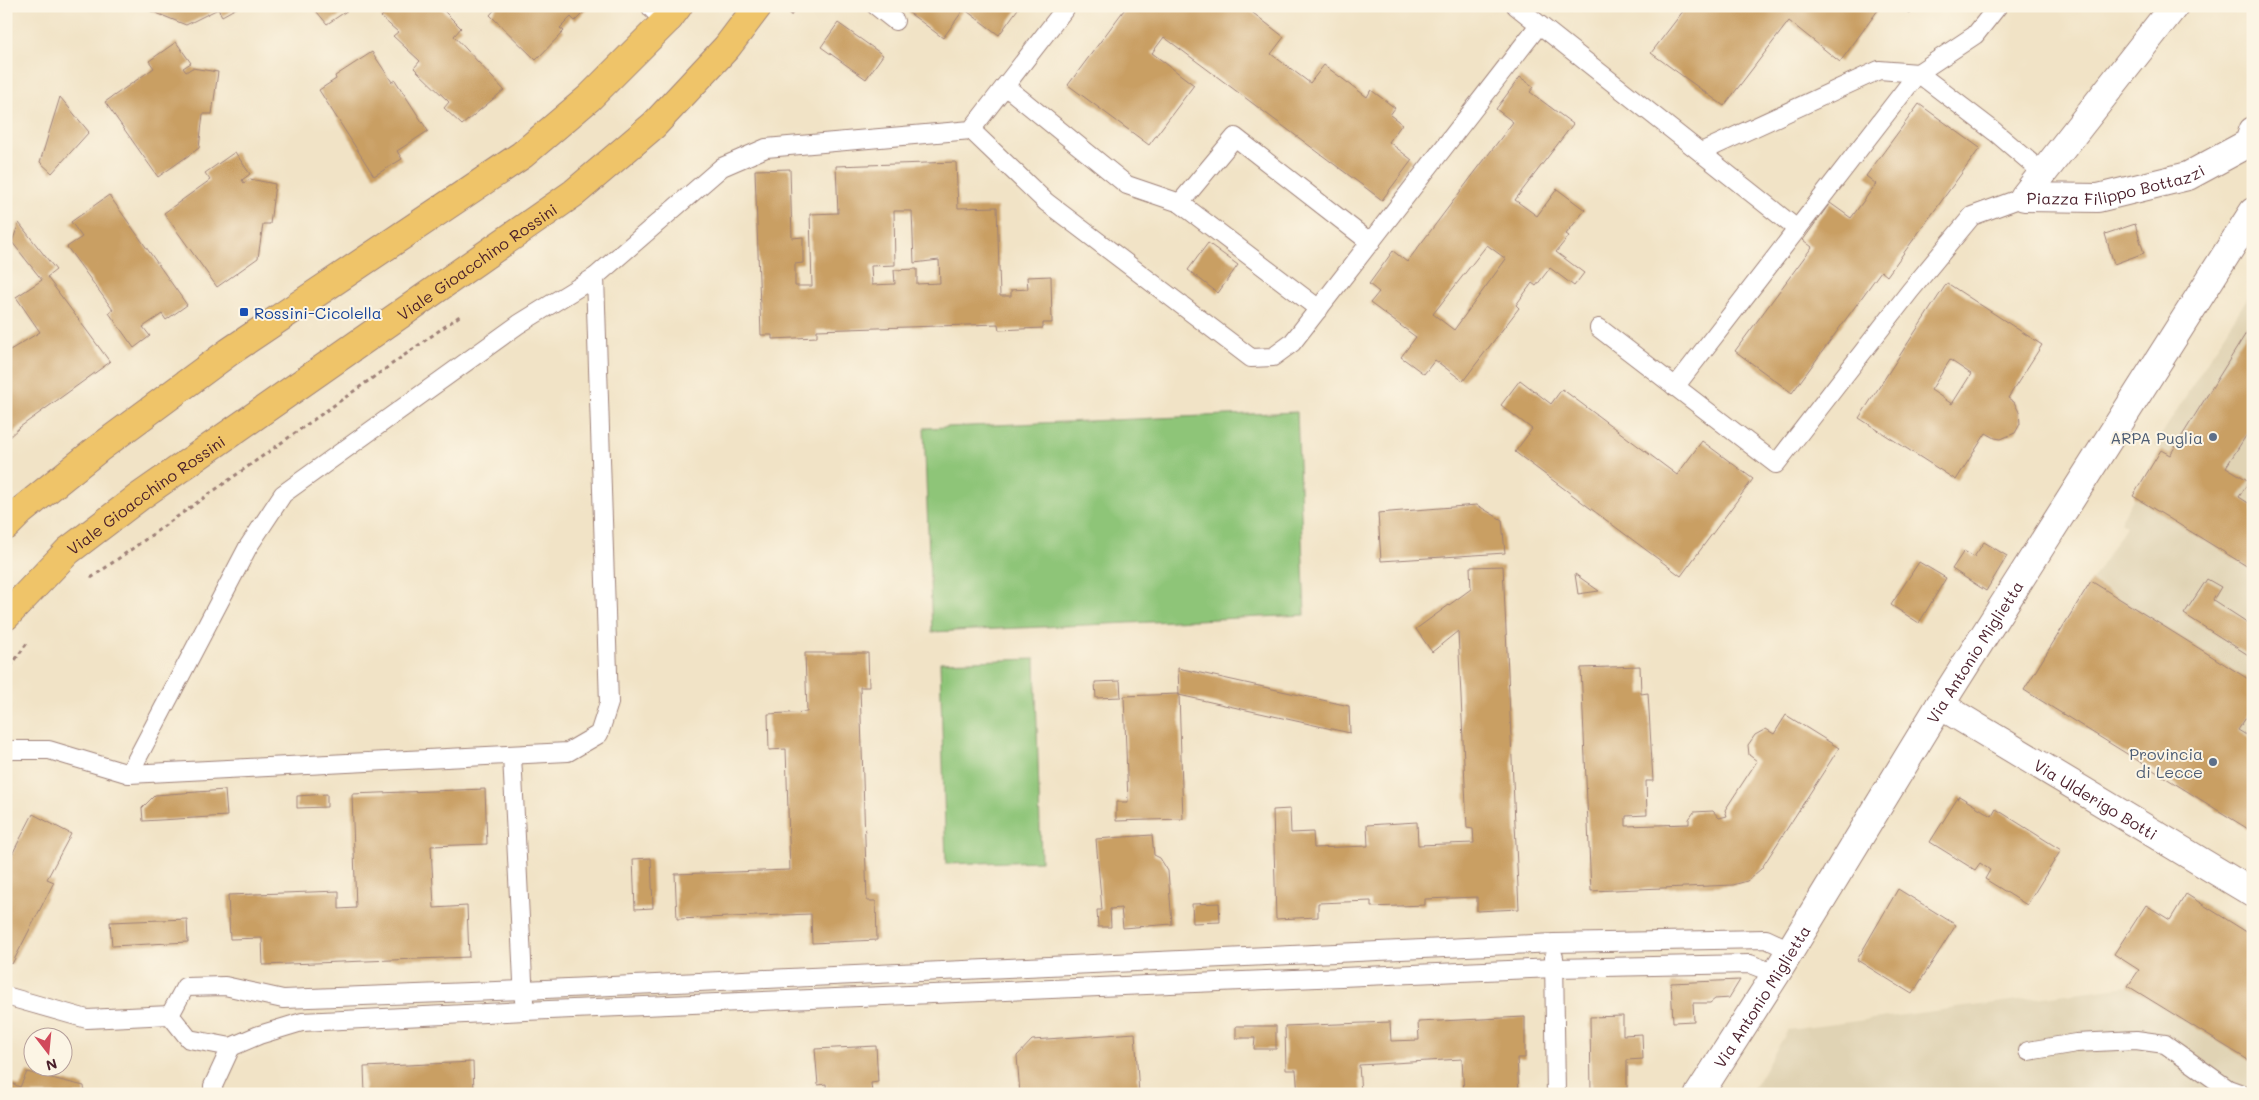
<svg xmlns="http://www.w3.org/2000/svg" width="2259" height="1100" font-family="Mali,sans-serif">
  <style>
    .built { fill: #e0d3b4 }
    .green { fill: #8ec578; stroke: #6c7252 }
    .building { fill: #c99f64; fill-rule: evenodd }
    .lines { fill: none; stroke-linecap: round; stroke-linejoin: round }
    .service-casing { stroke: #9e8178; stroke-width: 20 }
    .minor-casing { stroke: #9e8178; stroke-width: 30 }
    .primary-casing { stroke: #9e8178; stroke-width: 30 }
    .path { stroke: #9e8178; stroke-width: 3; stroke-dasharray: 4 4; stroke-linecap: butt }
    .service { stroke: #fff; stroke-width: 18 }
    .minor { stroke: #fff; stroke-width: 28 }
    .primary { stroke: #efc469; stroke-width: 28 }
    .transit-dot { fill: #1a4fb4; stroke: #fcf5e5; stroke-width: 2 }
    .service-dot { fill: #5c6f8a; stroke: #fcf5e5; stroke-width: 2 }
    .labels { text-anchor: middle; dominant-baseline: central; stroke-width: 4; stroke-linejoin: round; paint-order: stroke }
    .street-label { font-size: 16px; fill: #4a1f2b; stroke: #fcf5e5 }
    .transit-label { font-size: 16px; fill: #164399; stroke: #fcf5e5; text-anchor: start }
    .service-label { font-size: 16px; fill: #4e5e75; stroke: #fcf5e5; text-anchor: end }
  </style>
  <rect width="100%" height="100%" fill="#fcf5e5"/>
  <filter id="ink" filterUnits="userSpaceOnUse"><feTurbulence type="fractalNoise" baseFrequency=".02" numOctaves="2"/><feDisplacementMap in="SourceGraphic" scale="10" xChannelSelector="R" yChannelSelector="G"/><feConvolveMatrix kernelMatrix="1 2 1 2 8 2 1 2 1" color-interpolation-filters="sRGB"/></filter>
  <filter id="wash" filterUnits="userSpaceOnUse"><feTurbulence type="fractalNoise" baseFrequency=".0096" numOctaves="4" result="noise"/><feDisplacementMap in="SourceGraphic" scale="20" xChannelSelector="R" yChannelSelector="G"/><feGaussianBlur stdDeviation="1.12" result="paint"/><feColorMatrix in="noise" values="0 0 0 0 0 0 0 0 0 0 0 0 0 0 0 0 0 1.4 0 .05"/><feComposite in="paint" operator="in"/></filter>
  <g filter="url(#wash)">
    <rect width="100%" height="100%" fill="#f1e3c6"/>
    <g class="built">
      <polygon points="2253,289 2253,832 2024,690 2126,526 2120,522 2161,450 2155,445"/>
      <polygon points="2187,893 2253,933 2253,1094 1750,1094 1788,1030 2128,986"/>
    </g>
    <g class="green">
      <polygon points="1297,412 1305,615 932,632 924,428"/>
      <polygon points="1035,659 1041,861 946,864 940,662"/>
    </g>
    <g id="blocks">
      <g class="building">
        <polygon points="139,6 240,6 222,16 218,9 186,25"/>
        <polygon points="312,6 354,6 327,24"/>
        <polygon points="376,6 439,6 461,28 454,36 504,90 462,125 444,108 449,102 414,68 420,61 393,36 398,32 381,17 384,14"/>
        <polygon points="498,6 590,6 575,21 571,17 560,28 564,31 536,60 490,15"/>
        <polygon points="900,6 1020,6 999,35 964,9 943,38"/>
        <polygon points="1127,6 1244,6 1284,37 1271,54 1310,83 1324,65 1367,97 1371,90 1395,108 1390,115 1402,124 1389,142 1412,160 1382,200 1164,37 1152,53 1194,85 1149,145 1068,85"/>
        <polygon points="1687,6 1881,6 1840,62 1789,21 1724,106 1651,53"/>
        <polygon points="1900,6 1914,6 1909,13"/>
        <polygon points="838,23 883,55 866,79 821,47"/>
        <polygon points="176,42 191,63 183,68 186,72 192,68 218,72 212,114 203,114 199,148 158,177 105,102 154,68 149,61"/>
        <polygon points="372,52 392,82 395,80 428,131 397,151 402,159 374,176 319,90 336,79 335,76"/>
        <path d="M1520 77 1534 87 1530 92 1573 124 1515 200 1537 216 1557 189 1585 210 1566 234 1569 236 1556 252 1584 273 1574 286 1550 268 1536 286 1532 283 1516 305 1519 308 1463 381 1435 360 1424 374 1401 357 1416 337 1370 303 1379 292 1369 284 1393 251 1407 262 1513 122 1496 109ZM1487 245 1506 259 1454 330 1433 314Z"/>
        <polygon points="60,97 89,132 52,173 40,162"/>
        <polygon points="1919,104 1980,148 1887,276 1881,271 1792,393 1735,351 1812,247 1803,240 1830,203 1851,218 1876,184 1866,176"/>
        <polygon points="235,152 250,174 242,180 244,183 250,179 275,184 270,224 263,224 258,258 217,287 164,213 210,180 205,173"/>
        <path d="M956 162 958 208 997 207 1000 296H1011V290L1028 289 1027 277 1051 276 1052 323H1043V328L999 330 998 324 817 330V337L772 339V335H761L755 170 790 169 792 238 803 237V263L795 264V286H812L810 214 838 213 836 166ZM894 211H912L914 263 939 260 940 283 917 284V269L894 270 895 284 872 285 871 266 895 265Z"/>
        <polygon points="109,195 187,305 166,320 162,314 143,327 150,336 134,348 109,313 113,310 67,247 82,237 71,222"/>
        <polygon points="19,223 56,270 47,277 110,362 20,427 6,440 6,346 10,350 40,332 16,297 42,280 12,242"/>
        <polygon points="2135,224 2144,253 2114,264 2105,234"/>
        <polygon points="1208,243 1238,265 1218,293 1188,270"/>
        <path d="M1947 283 2042 345 2008 398 2014 402 2019 412 2020 424 2015 433 2001 439 1995 438 1986 433 1956 480 1859 418ZM1950 360 1971 374 1952 404 1931 390Z"/>
        <polygon points="2253,322 2253,425 2226,467 2249,481 2239,497 2253,506 2253,570 2133,496 2161,450 2170,455"/>
        <polygon points="1520,380 1551,404 1562,389 1677,475 1702,441 1753,479 1681,576 1515,452 1532,429 1501,405"/>
        <polygon points="1477,505 1502,520 1505,553 1381,561 1378,513"/>
        <polygon points="1984,542 2007,556 1986,591 1952,569 1964,551 1974,557"/>
        <polygon points="1919,562 1946,578 1919,623 1891,605"/>
        <polygon points="1503,566 1519,909 1477,911 1477,897 1425,899 1425,905 1371,907 1371,901 1318,903 1318,917 1276,919 1273,810 1290,809 1291,833 1313,832 1314,848 1368,846 1367,825 1417,822 1418,845 1474,843 1473,829 1467,828 1458,631 1432,652 1416,629 1471,589 1470,567"/>
        <polygon points="1575,574 1599,591 1578,594"/>
        <polygon points="2207,579 2221,587 2213,600 2253,626 2253,658 2184,614"/>
        <polygon points="2091,581 2253,682 2253,707 2238,730 2253,739 2253,832 2024,690"/>
        <polygon points="805,653 868,653 869,687 860,687 867,901 876,901 877,940 812,943 811,914 677,919 675,874 790,870 786,749 769,750 768,714 807,712"/>
        <polygon points="1640,666 1641,694 1648,693 1653,781 1646,781 1647,815 1626,816 1626,826 1689,824 1689,819 1694,812 1713,811 1719,818 1727,816 1725,810 1757,761 1749,755 1748,745 1755,735 1766,729 1774,734 1786,715 1839,748 1761,869 1747,881 1733,885 1591,891 1581,668"/>
        <polygon points="1178,668 1349,706 1350,733 1179,695"/>
        <polygon points="1120,681 1121,697 1096,698 1095,682"/>
        <polygon points="1179,694 1183,819 1116,821 1116,802 1128,802 1124,696"/>
        <polygon points="485,789 487,844 431,846 434,908 467,906 469,957 263,965 262,938 230,939 228,895 339,891 339,909 356,908 352,794"/>
        <polygon points="225,790 227,816 143,821 142,808 155,795"/>
        <polygon points="327,794 327,807 297,808 297,796"/>
        <polygon points="1959,796 1992,816 1996,809 2061,850 2027,905 1985,879 1990,870 1980,863 1975,870 1930,842"/>
        <polygon points="33,814 71,834 47,879 54,882 12,964 6,962 6,866"/>
        <polygon points="1152,835 1154,855 1160,858 1168,871 1172,924 1123,928 1121,908 1110,909 1111,927 1098,927 1097,910 1102,910 1096,839"/>
        <polygon points="651,858 653,908 635,909 633,859"/>
        <polygon points="1898,889 1956,925 1912,994 1857,960"/>
        <polygon points="2186,894 2253,936 2253,1063 2128,986 2139,970 2114,954 2146,905 2170,920"/>
        <polygon points="1219,903 1220,922 1193,923 1192,904"/>
        <polygon points="187,919 188,942 112,946 110,922"/>
        <polygon points="1740,980 1729,998 1715,999 1710,1003 1693,1003 1694,1021 1673,1022 1671,983"/>
        <polygon points="1623,1016 1623,1035 1642,1034 1643,1059 1627,1060 1627,1094 1591,1094 1590,1017"/>
        <polygon points="1525,1017 1525,1058 1517,1058 1519,1094 1464,1094 1462,1059 1359,1065 1361,1094 1298,1094 1296,1070 1286,1070 1285,1026 1390,1022 1391,1041 1419,1040 1418,1022"/>
        <polygon points="1236,1026 1276,1026 1276,1049 1254,1049 1255,1038 1236,1038"/>
        <polygon points="1135,1033 1139,1094 1020,1094 1017,1056 1032,1040"/>
        <polygon points="876,1046 878,1082 871,1083 872,1094 827,1094 826,1084 818,1085 815,1049"/>
        <polygon points="473,1062 474,1094 365,1094 364,1067"/>
        <polygon points="27,1072 84,1086 85,1094 6,1094 6,1081 20,1087"/>
      </g>
    </g>
  </g>
  <g filter="url(#ink)">
    <use href="#blocks" fill-opacity="0" stroke="#9e8178" stroke-width="1"/>
    <g class="lines">
      <defs>
        <g id="service">
          <polyline points="876,6 895,21"/>
          <polyline points="1516,6 1797,229"/>
          <polyline points="1005,86 1127,185 1180,203 1319,309"/>
          <polyline points="971,130 1046,202 1251,358 1273,357 1292,343 1539,25"/>
          <polyline points="1701,152 1879,70 1918,73 1995,132 2043,173"/>
          <polyline points="1180,203 1235,137 1371,243"/>
          <polyline points="1599,328 1776,464 1910,291 1972,216 2024,197"/>
          <polyline points="1675,387 1918,73 1975,35 1998,6"/>
          <polyline points="6,750 49,750 129,774 248,547 283,494 519,324 595,277 722,167 766,148 971,130 1067,6"/>
          <polyline points="512,755 524,1001"/>
          <polyline points="129,774 568,752 599,734 609,703 595,277"/>
          <polyline points="1554,957 1556,1094"/>
          <polyline points="1776,974 1750,964 1555,968 525,1011 302,1022 259,1035 231,1047 189,1039 170,1015 185,987 225,986 283,999 524,990 1554,943 1766,939 1790,950"/>
          <polyline points="6,996 87,1019 170,1015"/>
          <polyline points="2028,1051 2076,1043 2136,1040 2165,1044 2228,1089 2242,1094"/>
          <polyline points="213,1094 213,1086 231,1047"/>
        </g>
        <g id="minor">
          <polyline points="656,6 669,18"/>
          <path id="s1" d="M2174 6 2024 197 2098 198 2188 176 2249 143 2253 131"/>
          <path id="s2" d="M1940 705 2253 893"/>
          <path id="s3" d="M1699 1094 1776 974 1940 705 2253 212"/>
        </g>
        <g id="primary">
          <polyline points="6,526 21,511 98,449 229,352 522,155 589,98 669,18 678,6"/>
          <path id="s4" d="M6 616 68 551 139 497 574 193 654 125 727 47 758 6"/>
        </g>
      </defs>
      <use href="#service" class="service-casing"/>
      <use href="#minor" class="minor-casing"/>
      <use href="#primary" class="primary-casing"/>
      <g class="path">
        <polyline points="790,15 797,6"/>
        <polyline points="91,578 461,315"/>
        <polyline points="6,673 27,643"/>
      </g>
      <use href="#service" class="service"/>
      <use href="#minor" class="minor"/>
      <use href="#primary" class="primary"/>
    </g>
  </g>
  <rect class="transit-dot" x="239" y="307" width="10" height="10" rx="2.5"/>
  <g class="service-dot">
    <circle cx="2213" cy="437" r="5"/>
    <circle cx="2213" cy="762" r="5"/>
  </g>
  <g class="labels">
    <g class="street-label">
      <text stroke="none"><textPath href="#s1" startOffset="336">Piazza Filippo Bottazzi</textPath></text>
      <text stroke="none"><textPath href="#s4" startOffset="591">Viale Gioacchino Rossini</textPath></text>
      <text stroke="none"><textPath href="#s4" startOffset="186">Viale Gioacchino Rossini</textPath></text>
      <text stroke="none"><textPath href="#s3" startOffset="521">Via Antonio Miglietta</textPath></text>
      <text stroke="none"><textPath href="#s2" startOffset="182">Via Ulderigo Botti</textPath></text>
      <text stroke="none"><textPath href="#s3" startOffset="116">Via Antonio Miglietta</textPath></text>
    </g>
    <g class="transit-label">
      <text x="254" y="312">Rossini-Cicolella</text>
    </g>
    <g class="service-label">
      <text x="2203" y="437">ARPA Puglia</text>
      <text x="2203" y="753">Provincia<tspan x="2203" dy="18">di Lecce</tspan></text>
    </g>
  </g>
  <rect width="2259" height="1100" fill="none" stroke="#fcf5e5" stroke-width="25"/>
  <g transform="translate(48 1052) rotate(164)"><circle r="24" fill="#fcf5e5" stroke="#b59f9b"/>
  <path d="M0-4L9 19L0 12L-9 19Z" fill="#d1495b"/>
  <text y="-8" font-size="14" font-weight="bold" text-anchor="middle" fill="#4a1f2b">N</text>
  </g>
</svg>
